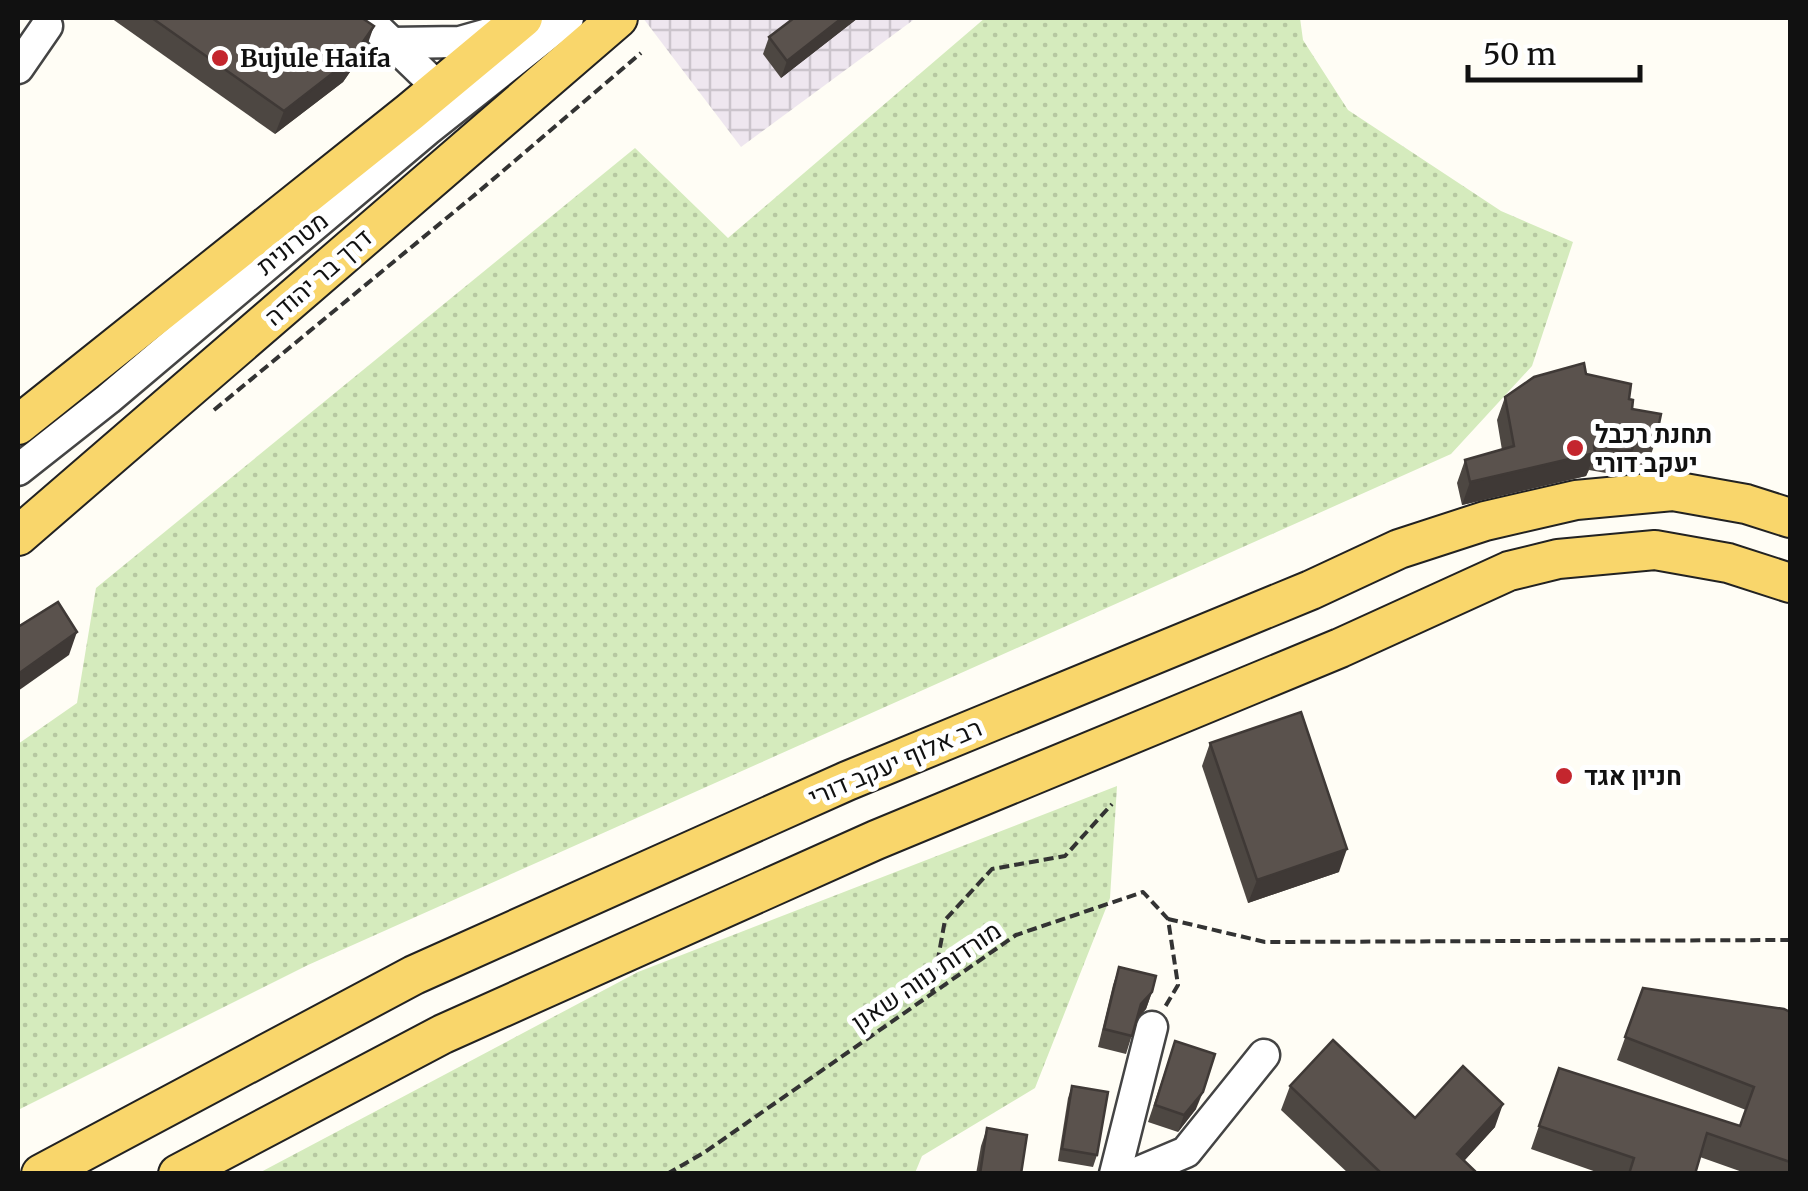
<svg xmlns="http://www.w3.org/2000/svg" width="1808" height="1191" font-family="Merriweather,Heebo,serif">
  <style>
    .industrial { fill: url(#industrial-grid) }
    .green { fill: url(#green-dots) }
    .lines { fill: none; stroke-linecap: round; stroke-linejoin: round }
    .minor-casing { stroke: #444; stroke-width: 35 }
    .major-casing { stroke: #222; stroke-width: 42 }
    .path { stroke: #333; stroke-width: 4; stroke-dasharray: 10 5; stroke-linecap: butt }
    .minor { stroke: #fff; stroke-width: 30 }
    .major { stroke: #f9d66b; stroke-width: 38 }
    .wall { fill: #4d4742 }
    .shaded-wall { fill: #3f3936 }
    .building { fill: #5a524d; stroke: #3f3936; stroke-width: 2.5 }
    .poi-dot { fill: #c4262e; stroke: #fff; stroke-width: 4 }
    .labels { text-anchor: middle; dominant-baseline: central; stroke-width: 10; stroke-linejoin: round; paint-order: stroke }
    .poi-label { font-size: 25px; font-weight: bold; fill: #111; stroke: #fff; text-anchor: start }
    .street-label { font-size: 25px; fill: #111; stroke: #fff }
  </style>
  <defs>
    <pattern id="industrial-grid" width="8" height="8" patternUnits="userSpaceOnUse" patternTransform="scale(2.5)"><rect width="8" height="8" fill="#eee6ef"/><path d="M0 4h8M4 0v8" fill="none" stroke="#cbc4cc"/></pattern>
    <pattern id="green-dots" width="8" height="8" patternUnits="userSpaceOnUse" patternTransform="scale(2.5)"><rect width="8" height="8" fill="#d5ebbd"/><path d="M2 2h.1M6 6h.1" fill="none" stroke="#b6c8a1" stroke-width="1.8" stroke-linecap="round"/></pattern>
  </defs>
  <rect width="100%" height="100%" fill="#fffdf5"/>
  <polygon class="industrial" points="643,18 916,18 741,147"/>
  <g class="green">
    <polygon points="985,18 1300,18 1303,40 1348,110 1501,211 1573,242 1532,366 1451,454 308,965 18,1110 18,744 77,703 96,588 635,148 728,238"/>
    <polygon points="1117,786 1110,898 1035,1088 922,1156 915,1173 259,1173 638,972"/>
  </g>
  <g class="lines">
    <defs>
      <g id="minor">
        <polyline points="366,18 453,102"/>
        <polyline points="391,43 460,42 506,29"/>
        <polyline points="18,68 47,26"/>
        <polyline points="18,470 108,399 427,130 568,18"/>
        <polyline points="1115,1174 1152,1027"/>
        <polyline points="1134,1174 1186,1152 1264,1055"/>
      </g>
      <g id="major">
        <polyline points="18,425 410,112 523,18"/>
        <polyline points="18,536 618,18"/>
        <polyline points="41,1174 414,975 847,781 1311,590 1399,549 1485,521 1576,500 1673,491 1746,504 1790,518"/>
        <polyline points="178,1174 443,1034 876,840 1340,648 1509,571 1558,559 1655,550 1728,563 1790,583"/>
      </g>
    </defs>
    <use href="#minor" class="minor-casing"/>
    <use href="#major" class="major-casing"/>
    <g class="path">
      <polyline points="214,410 477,193 641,53"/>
      <polyline points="1168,919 1265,942 1790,940"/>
      <polyline points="932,992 945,920 992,869 1065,856 1112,804"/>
      <polyline points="667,1174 705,1152 1016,935 1143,892 1168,919 1178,985 1165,1007"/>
    </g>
    <use href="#minor" class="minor"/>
    <use href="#major" class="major"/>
  </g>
  <g class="wall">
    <polygon points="111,18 362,18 366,49 343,82 275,134"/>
    <polygon points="794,18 858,18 781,78 763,54 769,37"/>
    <polygon points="1586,374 1629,399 1632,409 1655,443 1647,466 1628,462 1624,473 1612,474 1589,470 1586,476 1462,505 1457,483 1465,460 1502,450 1497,420 1505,397"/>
    <polygon points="1210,743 1339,872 1248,903 1202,766"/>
    <polygon points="1119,967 1152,992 1146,1009 1137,1019 1126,1054 1098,1047 1113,985"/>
    <polygon points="1643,988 1790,1012 1790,1174 1748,1174 1700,1157 1695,1174 1602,1174 1531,1149 1559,1068 1740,1126 1746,1110 1617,1060"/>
    <polygon points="1169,1059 1196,1109 1178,1132 1148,1122"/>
    <polygon points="1072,1086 1097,1155 1093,1167 1058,1161 1068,1098"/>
    <polygon points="1290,1086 1415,1118 1495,1127 1464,1161 1478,1174 1349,1174 1281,1110"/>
    <polygon points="987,1128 1021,1174 976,1174 981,1146"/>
  </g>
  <g class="shaded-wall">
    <polygon points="842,18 858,18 781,78 787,61"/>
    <polygon points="374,26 366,49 343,82 275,134 284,111"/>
    <polygon points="1632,450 1624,473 1612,474 1621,451"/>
    <polygon points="1595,453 1586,476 1462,505 1470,482"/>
    <polygon points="77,632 69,655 18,691 18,674"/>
    <polygon points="1347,849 1339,872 1248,903 1257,880"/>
    <polygon points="1152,992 1146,1009 1134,1022 1141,1004"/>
    <polygon points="1203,1092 1196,1109 1178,1132 1184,1115"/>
    <polygon points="1503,1104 1495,1127 1452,1174 1457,1154"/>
  </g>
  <g class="building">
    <polygon points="152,18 362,18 374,26 351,59 284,111"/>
    <polygon points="794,18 842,18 787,61 769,37"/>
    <polygon points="1584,363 1586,374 1631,384 1629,399 1633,400 1632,409 1661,414 1655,443 1635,439 1632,450 1621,451 1594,446 1595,453 1470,482 1465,460 1514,446 1505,397 1534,377"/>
    <polygon points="58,602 77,632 18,674 18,627"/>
    <polygon points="1301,712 1347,849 1257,880 1210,743"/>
    <polygon points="1119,967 1156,976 1152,992 1141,1004 1132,1036 1104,1029"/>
    <polygon points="1643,988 1784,1009 1790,1012 1790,1162 1707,1133 1695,1174 1629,1174 1634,1158 1539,1126 1559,1068 1740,1126 1754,1087 1625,1037"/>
    <polygon points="1333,1040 1415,1118 1463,1066 1503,1104 1457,1154 1478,1174 1382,1174 1290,1086"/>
    <polygon points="1175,1041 1215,1054 1203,1092 1184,1115 1155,1105"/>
    <polygon points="1072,1086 1108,1092 1097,1155 1062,1149"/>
    <polygon points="987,1128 1027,1135 1021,1174 980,1174"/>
  </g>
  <g class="poi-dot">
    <circle cx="220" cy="58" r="10"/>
    <circle cx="1575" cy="448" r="10"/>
    <circle cx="1564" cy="776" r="10"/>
  </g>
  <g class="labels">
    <g class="poi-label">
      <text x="240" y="58">Bujule Haifa</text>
      <text x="1595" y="434">תחנת רכבל<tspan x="1595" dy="29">יעקב דורי</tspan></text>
      <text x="1584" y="776">חניון אגד</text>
    </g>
    <g class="street-label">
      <text transform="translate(292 243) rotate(-39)">מטרונית</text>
      <text transform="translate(318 277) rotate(-41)">דרך בר יהודה</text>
      <text transform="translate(895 762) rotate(-23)">רב אלוף יעקב דורי</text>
      <text transform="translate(926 976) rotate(-34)">מורדות נווה שאנן</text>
    </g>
  </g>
  <rect width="1808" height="1191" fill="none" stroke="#111111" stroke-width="40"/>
  <path d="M1468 65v15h172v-15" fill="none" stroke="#111111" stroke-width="5"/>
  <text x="1483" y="65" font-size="30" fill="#111111" stroke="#ffffff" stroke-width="8" paint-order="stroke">50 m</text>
</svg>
